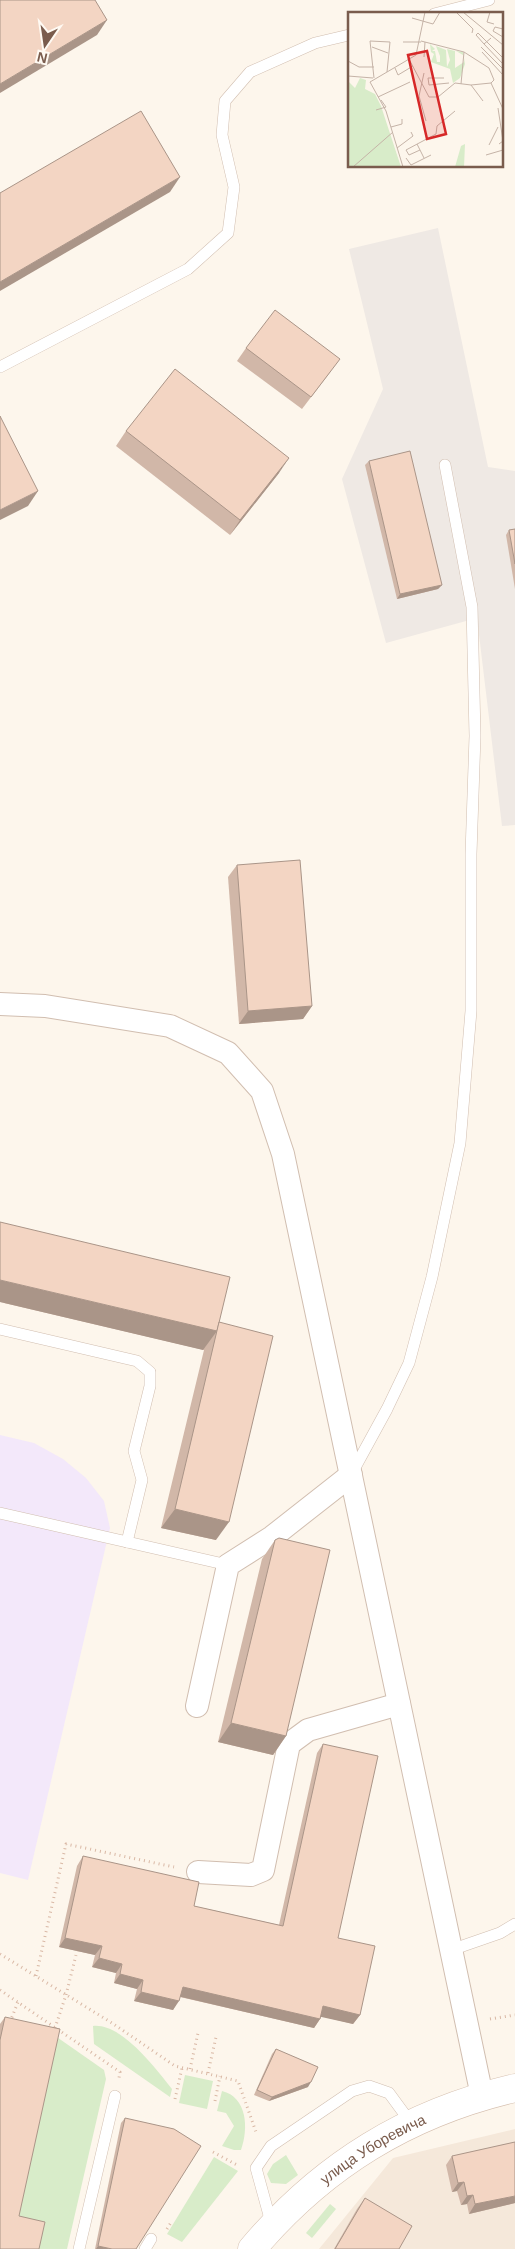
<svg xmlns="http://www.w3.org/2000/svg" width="515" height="2249" font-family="Helvetica,sans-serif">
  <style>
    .residential { fill: #f5e8da }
    .industrial { fill: #efe9e4 }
    .education { fill: #f3e8fa }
    .green { fill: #d8ecc9 }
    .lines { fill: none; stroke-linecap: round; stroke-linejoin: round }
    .service-casing { stroke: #d1beb0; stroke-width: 12 }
    .minor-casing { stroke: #d1beb0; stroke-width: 24 }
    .secondary-casing { stroke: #d6c0b0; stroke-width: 29 }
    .path { stroke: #d9b8a5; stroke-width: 3; stroke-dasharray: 1 4; stroke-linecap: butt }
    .service { stroke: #fff; stroke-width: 11 }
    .minor { stroke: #fff; stroke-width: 22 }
    .secondary { stroke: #fff; stroke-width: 28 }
    .wall { fill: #d1b7a8 }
    .shaded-wall { fill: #aa9588 }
    .building { fill: #f3d5c3; stroke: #aa9588 }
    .labels { text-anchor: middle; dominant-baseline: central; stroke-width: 4.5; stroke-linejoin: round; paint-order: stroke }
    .street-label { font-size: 15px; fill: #7a5c4d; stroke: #fffaf3 }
    .inset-road { fill: none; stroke: #c5b3a7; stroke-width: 1 }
    .view { fill: #d62828; fill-opacity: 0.15; stroke: #d62828; stroke-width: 2.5 }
    .inset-edge { fill: none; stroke: #7a5c4d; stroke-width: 2.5 }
  </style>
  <rect width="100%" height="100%" fill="#fdf6ec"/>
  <polygon class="residential" points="515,2129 515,2249 319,2249 393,2158"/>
  <polygon class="industrial" points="438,228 488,467 515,471 515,825 502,826 477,618 386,643 342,479 383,389 349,249"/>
  <polygon class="education" points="0,1435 34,1443 63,1459 86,1478 104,1501 110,1528 28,1880 0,1873"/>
  <g class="green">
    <path d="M93 2026C122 2023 156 2069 172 2089L170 2097 94 2044Z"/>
    <polygon points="51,2033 104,2070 106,2079 67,2249 30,2249 5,2235"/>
    <polygon points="185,2075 213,2081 207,2109 179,2103"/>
    <path d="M222 2091C247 2097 249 2128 241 2150H234L222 2146 234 2126 226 2113 217 2111Z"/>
    <polygon points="286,2155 298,2175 286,2184 271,2183 267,2174 273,2164"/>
    <polygon points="214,2157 238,2171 182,2242 167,2234"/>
    <polygon points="330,2204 336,2209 312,2238 306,2233"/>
  </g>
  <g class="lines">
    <defs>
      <g id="service">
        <polyline points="434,14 489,0"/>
        <polyline points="0,367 188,269 228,233 234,187 222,135 225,101 250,72 315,43 349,35"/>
        <polyline points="0,1329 137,1361 150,1372 150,1386 134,1451 142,1480 127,1542"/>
        <polyline points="352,1473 387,1409 409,1363 432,1277 460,1143 471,1011 471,854 475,736 472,607 445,465"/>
        <polyline points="0,1513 228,1565"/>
        <polyline points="451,1950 500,1933 515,1924"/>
        <polyline points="272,2226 256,2168 271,2146 352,2091 369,2086 389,2093 411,2123"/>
        <polyline points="79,2249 115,2096"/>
        <polyline points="145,2249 151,2239"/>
      </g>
      <g id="minor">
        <polyline points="0,1004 45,1006 170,1026 228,1053 262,1091 283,1154 482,2096"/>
        <polyline points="197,1706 228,1565 272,1537 351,1475"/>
        <polyline points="198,1872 251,1875 263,1870 289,1744 308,1730 399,1704"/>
      </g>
      <g id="secondary">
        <path id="s1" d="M252 2249C323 2165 408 2113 515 2088"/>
      </g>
    </defs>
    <use href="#service" class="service-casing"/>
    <use href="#minor" class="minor-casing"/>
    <use href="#secondary" class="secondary-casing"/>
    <g class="path">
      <polyline points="0,1954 112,2023 175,2066 238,2081 256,2132"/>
      <polyline points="36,1976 66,1844 174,1867"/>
      <polyline points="0,1990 120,2072 119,2078"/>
      <polyline points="490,2019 515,2015"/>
      <polyline points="10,2022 18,2002"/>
      <polyline points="55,2028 66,1995 77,1951"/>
      <polyline points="190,2069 198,2033"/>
      <polyline points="208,2073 216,2037"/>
      <polyline points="175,2099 182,2068"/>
      <polyline points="215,2101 220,2076"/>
      <polyline points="213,2152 237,2165"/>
      <polyline points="167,2229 172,2221"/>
    </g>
    <use href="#service" class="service"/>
    <use href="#minor" class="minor"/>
    <use href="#secondary" class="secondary"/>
  </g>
  <g class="wall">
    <polygon points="246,348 331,371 302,409 237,361"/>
    <polygon points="126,431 279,473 230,535 116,446"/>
    <polygon points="369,461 442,585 438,589 397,599 365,465"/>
    <polygon points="515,529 515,589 506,535 509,530"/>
    <polygon points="237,865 312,1006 303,1019 239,1024 228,877"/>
    <polygon points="0,1302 219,1323 216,1540 161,1528 204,1350"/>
    <polygon points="275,1540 286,1736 273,1755 218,1742 262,1559"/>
    <polygon points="323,1744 338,1938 360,2015 353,2024 321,2016 320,2019 314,2028 180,1997 173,2010 134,2001 137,1989 114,1983 116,1973 92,1967 95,1955 59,1947 77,1866 83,1856 194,1906 279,1925 317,1753"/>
    <polygon points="5,2017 19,2216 0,2249 0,2024"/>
    <polygon points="276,2049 308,2087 269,2101 254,2095 272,2054"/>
    <polygon points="125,2118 136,2249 95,2249 121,2123"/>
    <polygon points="452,2156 515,2203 469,2214 467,2204 461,2205 457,2191 452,2192 446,2165"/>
    <polygon points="365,2198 399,2249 334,2249 357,2209"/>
  </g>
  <g class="shaded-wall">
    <polygon points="107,20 97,35 0,93 0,84"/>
    <polygon points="180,177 170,192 0,291 0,282"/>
    <polygon points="289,458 279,473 230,535 240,520"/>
    <polygon points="38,491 28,506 0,520 0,510"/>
    <polygon points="442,585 438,589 397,599 400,594"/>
    <polygon points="312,1006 303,1019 239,1024 248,1011"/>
    <polygon points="0,1280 217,1331 203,1350 0,1302"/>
    <polygon points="175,1509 229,1522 216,1540 161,1528"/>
    <polygon points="231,1723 286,1736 273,1755 218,1742"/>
    <polygon points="65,1938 102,1946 95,1955 59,1947"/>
    <polygon points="99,1958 122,1964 116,1973 92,1967"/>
    <polygon points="120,1974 143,1980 137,1989 114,1983"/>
    <polygon points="183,1987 320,2019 314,2028 177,1996"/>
    <polygon points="141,1992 179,2001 173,2010 134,2001"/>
    <polygon points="323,2006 360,2015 353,2024 317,2016"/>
    <polygon points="311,2082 308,2087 269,2101 272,2097"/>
    <polygon points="464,2182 457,2191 452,2192 458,2183"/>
    <polygon points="473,2195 467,2204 461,2205 467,2196"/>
    <polygon points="515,2196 515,2203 469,2214 475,2204"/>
    <polygon points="98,2246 112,2249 96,2249"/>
  </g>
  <g class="building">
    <polygon points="0,0 95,0 107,20 0,84"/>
    <polygon points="141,111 180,177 0,282 0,193"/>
    <polygon points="275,310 340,359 311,397 246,348"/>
    <polygon points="175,369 289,458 240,520 126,431"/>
    <polygon points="0,416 38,491 0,510"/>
    <polygon points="410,451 442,585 400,594 369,461"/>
    <polygon points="515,529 515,564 509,530"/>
    <polygon points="300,860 312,1006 248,1011 237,865"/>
    <polygon points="0,1222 230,1277 217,1331 0,1280"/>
    <polygon points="219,1322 273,1336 229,1522 175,1509"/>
    <polygon points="279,1538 330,1550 286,1736 231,1723 275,1540"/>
    <polygon points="323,1744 378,1756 338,1938 375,1946 360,2015 323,2006 320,2019 183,1987 179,2001 141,1992 143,1980 120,1974 122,1964 99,1958 102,1946 65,1938 83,1856 199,1882 194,1906 283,1926"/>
    <polygon points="5,2017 60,2029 19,2216 45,2222 39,2249 0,2249 0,2040"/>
    <polygon points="276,2049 318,2067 311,2082 272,2097 257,2090"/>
    <polygon points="125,2118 174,2129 201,2146 136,2249 112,2249 98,2246"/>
    <polygon points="515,2142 515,2196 475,2204 473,2195 467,2196 464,2182 458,2183 452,2156"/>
    <polygon points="365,2198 412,2226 399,2249 335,2249"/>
  </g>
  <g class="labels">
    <g class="street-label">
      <text stroke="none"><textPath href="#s1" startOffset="158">улица Уборевича</textPath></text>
    </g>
  </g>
  <g transform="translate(348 12)">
    <rect width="155" height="155" fill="#fdf6ec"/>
    <path d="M82 32 87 37 84 39H87L89 50H92V44L88 34 98 38 99 55 102 48 99 37 107 39V56L116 50 115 43 108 39 115 40 117 52 112 66 105 71 102 57 83 50 86 42 83 40ZM12 66 18 68 17 77 27 82 33 94 53 155H0V69L7 76ZM117 132 116 155H107L113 134Z" fill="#d8ecc9"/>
    <path class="inset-road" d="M108 0 125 17 124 21M115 0 155 33M142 0 139 10 146 12M64 6 85 12 92 0M155 17 147 15 145 19 155 25M143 26 136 32 155 52M73 29 116 40 113 72M55 30H73M136 32 128 23 130 21 155 46M24 35 40 41M133 35 155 57M116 40 141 56 146 68 143 71 155 97M134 40 155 63M76 45 77 30M0 49 11 55H26M62 49 81 85H90L107 71 123 73 143 71M47 56 50 63 65 54M76 61 71 84 78 109M0 64 25 66M26 66 22 29 42 30 39 60M80 66 81 73 101 71M80 66H96M123 73 135 89M30 85 62 70M150 96 155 129 151 132M28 98 38 95 33 88M43 115 54 112V107M69 132 76 146M141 133 150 115M49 136 65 124 63 120M72 138 61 143 58 138 88 122 89 114 107 99M138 143 155 138M58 146 63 153 83 143M5 155 45 120M55 155 38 99 22 70 68 43 77 0"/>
    <path class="view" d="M79 39 98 122 79 127 60 43Z"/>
    <rect width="155" height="155" class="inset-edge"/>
  </g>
  <g transform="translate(45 45) rotate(193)" stroke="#fffaf3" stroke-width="4" paint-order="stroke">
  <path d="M0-4L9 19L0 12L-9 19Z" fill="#7a5c4d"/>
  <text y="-8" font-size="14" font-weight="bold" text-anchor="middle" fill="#7a5c4d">N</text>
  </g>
</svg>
